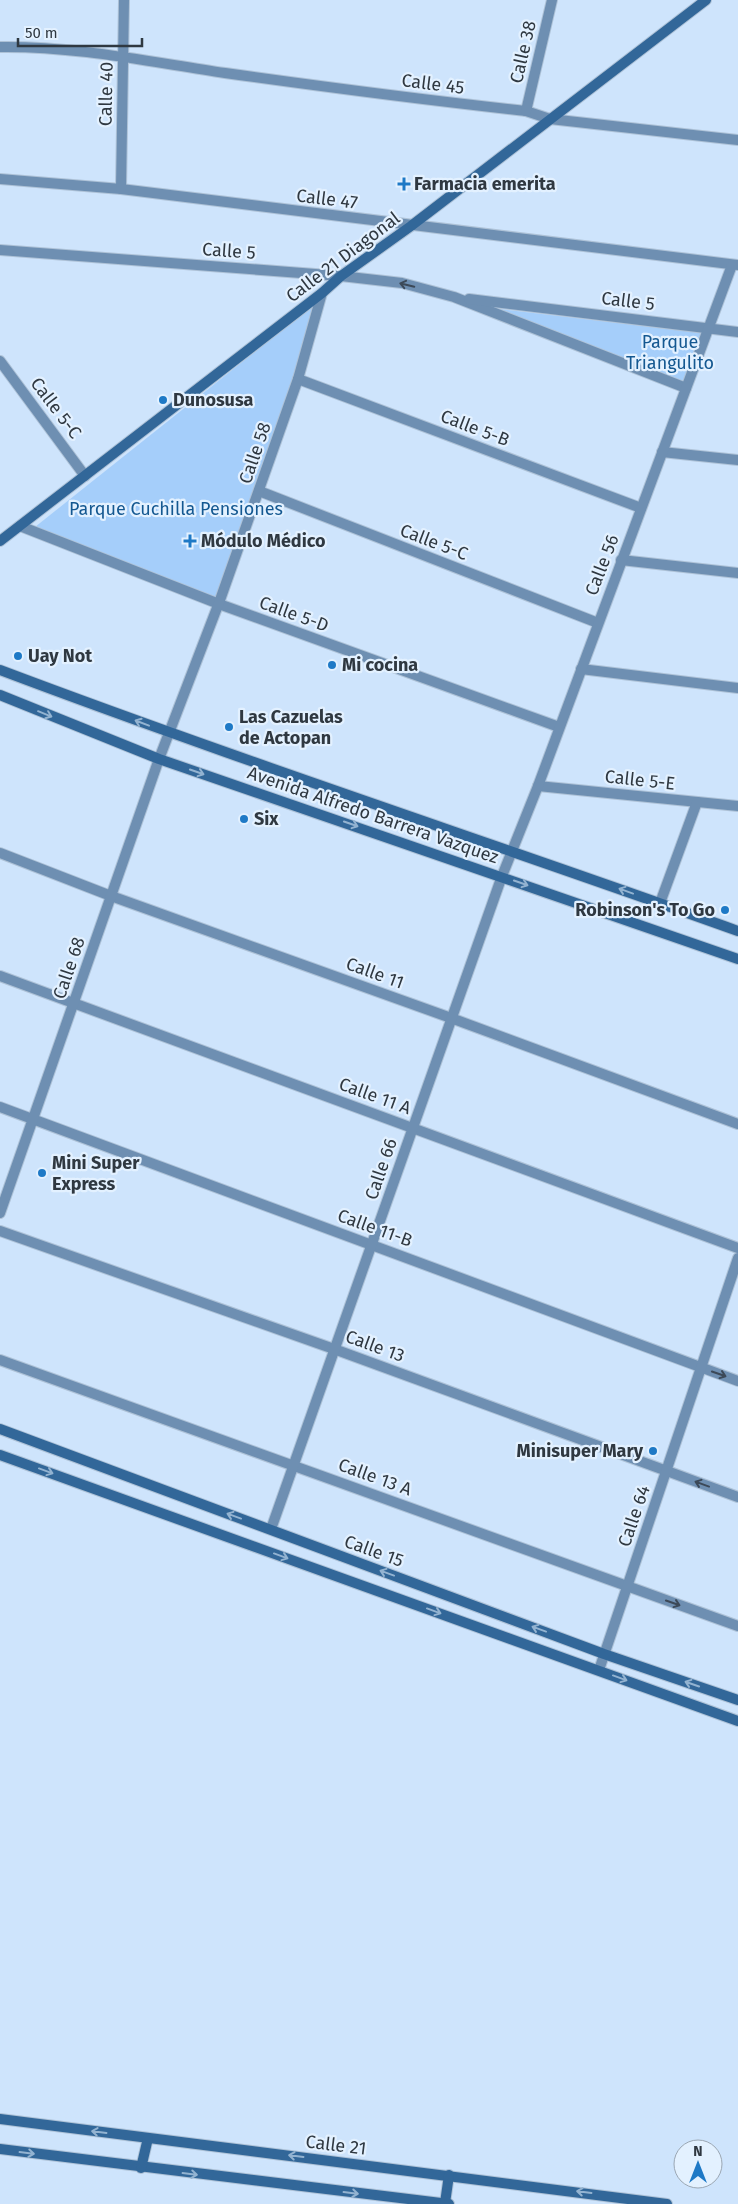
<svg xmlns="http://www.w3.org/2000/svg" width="738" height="2204" font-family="'Fira Sans',sans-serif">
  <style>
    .green { fill: #a5cefa }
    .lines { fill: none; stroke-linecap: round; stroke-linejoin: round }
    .street-casing { stroke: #aec2d7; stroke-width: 12 }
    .secondary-casing { stroke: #aec2d7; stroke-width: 12 }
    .street { stroke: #6e8fb2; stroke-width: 10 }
    .secondary { stroke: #326799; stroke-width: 10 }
    .oneway { stroke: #3c4958 }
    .oneway2 { stroke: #93b3d1 }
    .poi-dot { fill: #1e79c6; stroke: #e3f1ff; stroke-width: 2 }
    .labels { text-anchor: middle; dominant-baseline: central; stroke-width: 4.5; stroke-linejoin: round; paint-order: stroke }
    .street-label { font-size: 18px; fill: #2f3841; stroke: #e3f1ff }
    .poi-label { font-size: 18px; font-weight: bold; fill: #2f3841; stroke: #e3f1ff; text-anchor: start }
    .park-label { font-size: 18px; fill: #145891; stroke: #e3f1ff }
  </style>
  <rect width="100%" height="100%" fill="#cee4fc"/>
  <g class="green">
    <polygon points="315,304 294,390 220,600 35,527"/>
    <polygon points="499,309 701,333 683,381"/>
  </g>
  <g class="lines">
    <defs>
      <g id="street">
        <path d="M0 47C76 46 150 62 225 73 325 87 425 100 526 111L550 119 738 140"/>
        <polyline points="526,111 552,0"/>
        <polyline points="0,179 121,189 738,265"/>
        <polyline points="121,189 124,0"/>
        <polyline points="0,250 341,276 402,283 454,297 686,388"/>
        <polyline points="469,299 738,332"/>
        <polyline points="0,361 85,476"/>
        <polyline points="298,379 641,508"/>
        <polyline points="662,452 738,460"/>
        <polyline points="259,491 598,623"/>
        <polyline points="20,526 219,604 559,727"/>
        <polyline points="621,560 738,573"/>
        <polyline points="581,669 738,688"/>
        <polyline points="538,786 738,806"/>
        <polyline points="0,853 111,896 451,1018 738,1124"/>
        <polyline points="660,903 697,802"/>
        <polyline points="0,976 738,1248"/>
        <polyline points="0,1107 738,1381"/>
        <polyline points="0,1213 159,759 220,600 298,379 322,293"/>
        <polyline points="0,1231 334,1349 738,1497"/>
        <polyline points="0,1360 738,1626"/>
        <polyline points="271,1529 502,876 538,786 732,265"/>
        <polyline points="599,1670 738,1258"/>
      </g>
      <g id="secondary">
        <polyline points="0,541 322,293 341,276 411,226 706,0"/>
        <path d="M0 670C244 762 492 843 738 931"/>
        <polyline points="0,695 159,759 738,959"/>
        <polyline points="0,1429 604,1654 738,1700"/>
        <polyline points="0,1455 738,1721"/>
        <polyline points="0,2119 667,2204"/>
        <polyline points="0,2149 449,2204"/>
        <polyline points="141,2168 148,2138"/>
        <polyline points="445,2203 449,2175"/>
      </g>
    </defs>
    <use href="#street" class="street-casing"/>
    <use href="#secondary" class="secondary-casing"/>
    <use href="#street" class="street"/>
    <use href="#secondary" class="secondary"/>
  </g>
  <defs><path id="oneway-shaft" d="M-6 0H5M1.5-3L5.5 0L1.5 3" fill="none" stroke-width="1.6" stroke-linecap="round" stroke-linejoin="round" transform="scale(1.25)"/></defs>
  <g class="oneway">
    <use href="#oneway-shaft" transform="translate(407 285) rotate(-166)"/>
    <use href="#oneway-shaft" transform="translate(719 1374) rotate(19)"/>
    <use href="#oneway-shaft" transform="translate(702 1484) rotate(-160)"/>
    <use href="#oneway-shaft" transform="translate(673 1603) rotate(19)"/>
  </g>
  <g class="oneway2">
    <use href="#oneway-shaft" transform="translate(45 714) rotate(22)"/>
    <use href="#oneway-shaft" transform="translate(142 723) rotate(-159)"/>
    <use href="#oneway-shaft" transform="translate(197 772) rotate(19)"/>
    <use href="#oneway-shaft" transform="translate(351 824) rotate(19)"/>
    <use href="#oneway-shaft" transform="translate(521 883) rotate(19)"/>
    <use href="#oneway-shaft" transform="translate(626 891) rotate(-160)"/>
    <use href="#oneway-shaft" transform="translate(46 1471) rotate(20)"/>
    <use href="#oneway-shaft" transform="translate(234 1516) rotate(-160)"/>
    <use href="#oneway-shaft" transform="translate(281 1556) rotate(20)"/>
    <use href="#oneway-shaft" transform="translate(387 1573) rotate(-160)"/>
    <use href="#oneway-shaft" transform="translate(434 1611) rotate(20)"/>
    <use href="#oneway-shaft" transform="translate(539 1629) rotate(-160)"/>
    <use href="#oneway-shaft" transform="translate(620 1678) rotate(20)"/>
    <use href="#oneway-shaft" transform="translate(692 1684) rotate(-161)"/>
    <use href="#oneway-shaft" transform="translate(99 2132) rotate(-173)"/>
    <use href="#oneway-shaft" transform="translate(27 2153) rotate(7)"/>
    <use href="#oneway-shaft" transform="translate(296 2156) rotate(-173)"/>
    <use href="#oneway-shaft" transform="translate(190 2174) rotate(7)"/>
    <use href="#oneway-shaft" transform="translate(584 2192) rotate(-173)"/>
    <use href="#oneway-shaft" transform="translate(351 2193) rotate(7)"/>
  </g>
  <g class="poi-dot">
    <path d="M401.5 176.5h5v5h5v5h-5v5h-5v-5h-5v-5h5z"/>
    <circle cx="163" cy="400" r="5"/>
    <path d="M187.5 533.5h5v5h5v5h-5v5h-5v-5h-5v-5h5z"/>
    <circle cx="18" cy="656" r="5"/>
    <circle cx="332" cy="665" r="5"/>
    <circle cx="229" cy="727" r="5"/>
    <circle cx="244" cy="819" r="5"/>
    <circle cx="725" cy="910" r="5"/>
    <circle cx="42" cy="1173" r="5"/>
    <circle cx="653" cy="1451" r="5"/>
  </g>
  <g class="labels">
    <g class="street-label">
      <text transform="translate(523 52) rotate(-77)">Calle 38</text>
      <text transform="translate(433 84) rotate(7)">Calle 45</text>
      <text transform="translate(106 94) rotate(-89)">Calle 40</text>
      <text transform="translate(327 199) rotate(7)">Calle 47</text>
      <text transform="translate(229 251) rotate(4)">Calle 5</text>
      <text transform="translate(343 257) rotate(-37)">Calle 21 Diagonal</text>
      <text transform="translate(628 301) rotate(7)">Calle 5</text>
      <text transform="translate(56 408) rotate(53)">Calle 5-C</text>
      <text transform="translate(475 428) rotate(21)">Calle 5-B</text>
      <text transform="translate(255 453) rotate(-71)">Calle 58</text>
      <text transform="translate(434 542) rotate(21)">Calle 5-C</text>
      <text transform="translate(602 565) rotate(-69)">Calle 56</text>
      <text transform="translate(294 614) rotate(20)">Calle 5-D</text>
      <text transform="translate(640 780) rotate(6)">Calle 5-E</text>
      <text transform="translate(373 815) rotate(19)">Avenida Alfredo Barrera Vazquez</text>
      <text transform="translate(69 968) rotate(-71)">Calle 68</text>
      <text transform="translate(375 973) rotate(20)">Calle 11</text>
      <text transform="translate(375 1096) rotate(20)">Calle 11 A</text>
      <text transform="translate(381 1169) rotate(-71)">Calle 66</text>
      <text transform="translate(375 1228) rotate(20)">Calle 11-B</text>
      <text transform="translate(375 1346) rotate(20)">Calle 13</text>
      <text transform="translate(375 1477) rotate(20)">Calle 13 A</text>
      <text transform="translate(634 1516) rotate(-71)">Calle 64</text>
      <text transform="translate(374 1551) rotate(20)">Calle 15</text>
      <text transform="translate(336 2145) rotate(7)">Calle 21</text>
    </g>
    <g class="poi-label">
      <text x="414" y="184">Farmacia emerita</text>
      <text x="173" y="400">Dunosusa</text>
      <text x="201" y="541">Módulo Médico</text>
      <text x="28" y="656">Uay Not</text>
      <text x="342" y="665">Mi cocina</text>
      <text x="239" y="717">Las Cazuelas<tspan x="239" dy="21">de Actopan</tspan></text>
      <text x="254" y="819">Six</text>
      <text x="715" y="910" text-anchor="end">Robinson's To Go</text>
      <text x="52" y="1163">Mini Super<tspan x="52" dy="21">Express</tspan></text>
      <text x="643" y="1451" text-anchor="end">Minisuper Mary</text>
    </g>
    <g class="park-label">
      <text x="670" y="342">Parque<tspan x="670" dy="21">Triangulito</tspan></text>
      <text x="176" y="509">Parque Cuchilla Pensiones</text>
    </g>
  </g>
  <g transform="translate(698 2164)"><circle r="24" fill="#e3f1ff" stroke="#9ba7b3"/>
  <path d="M0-4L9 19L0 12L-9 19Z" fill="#1e79c6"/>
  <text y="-8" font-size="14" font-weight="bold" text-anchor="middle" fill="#2f3841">N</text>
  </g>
  <path d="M18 38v8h124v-8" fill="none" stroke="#2f3841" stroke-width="2.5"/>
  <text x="25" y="38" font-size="15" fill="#2f3841" stroke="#e3f1ff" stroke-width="4" paint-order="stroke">50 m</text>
</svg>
